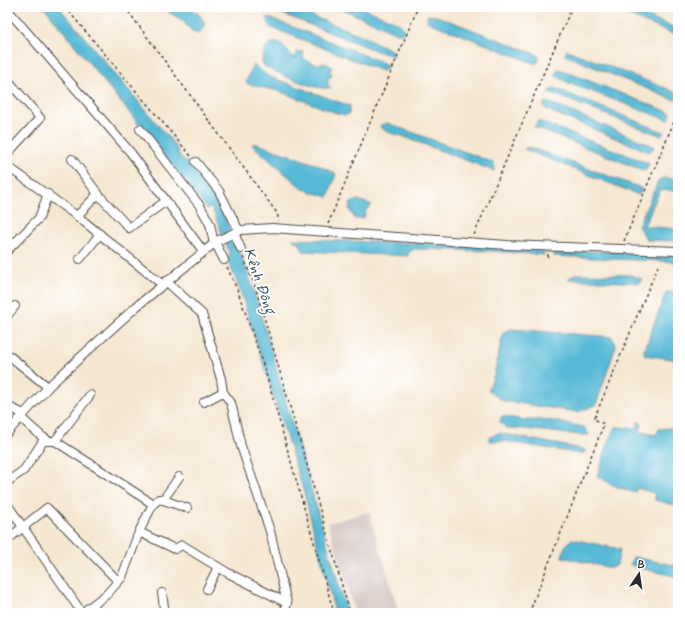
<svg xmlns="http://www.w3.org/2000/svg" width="685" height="620" font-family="Mynerve,sans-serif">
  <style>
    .industrial { fill: #d0c0bc }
    .water { fill: #57b9d5; stroke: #417280 }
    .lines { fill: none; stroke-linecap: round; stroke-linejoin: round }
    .street-casing { stroke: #494744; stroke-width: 10 }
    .path { stroke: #494744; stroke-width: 1.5; stroke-dasharray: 3 3; stroke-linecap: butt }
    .street { stroke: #fff; stroke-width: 8 }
    .labels { text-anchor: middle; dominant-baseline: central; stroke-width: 3.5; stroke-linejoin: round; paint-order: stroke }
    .water-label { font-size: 15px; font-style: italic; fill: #3a5d66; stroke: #fff }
  </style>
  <rect width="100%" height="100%" fill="#fff"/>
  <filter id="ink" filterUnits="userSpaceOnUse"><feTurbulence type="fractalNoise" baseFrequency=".025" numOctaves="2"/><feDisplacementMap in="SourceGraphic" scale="8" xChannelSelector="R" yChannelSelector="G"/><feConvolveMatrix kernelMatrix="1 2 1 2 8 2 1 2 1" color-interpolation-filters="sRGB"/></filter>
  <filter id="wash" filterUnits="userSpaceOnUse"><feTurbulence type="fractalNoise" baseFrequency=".012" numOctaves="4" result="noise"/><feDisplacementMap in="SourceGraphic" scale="16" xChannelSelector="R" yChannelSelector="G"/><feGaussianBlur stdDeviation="0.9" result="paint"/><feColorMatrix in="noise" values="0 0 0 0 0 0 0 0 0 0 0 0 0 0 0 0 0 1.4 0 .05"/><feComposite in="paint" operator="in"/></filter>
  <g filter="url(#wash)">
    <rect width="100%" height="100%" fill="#f6e7d1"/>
    <polygon class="industrial" points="369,512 399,613 355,613 328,523"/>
    <g class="water">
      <polygon points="44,7 59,7 174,144 181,158 191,166 217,203 235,239 253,288 347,613 335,613 304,493 240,290 227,258 230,254 213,211 210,207 207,209"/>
      <path d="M168 7C185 7 199 7 205 25L199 34 191 30 182 20 168 12Z"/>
      <polygon points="278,7 288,7 361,35 393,51 394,56 382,53 280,13 277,9"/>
      <polygon points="338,7 360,7 397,22 404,28 403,33 397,33"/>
      <polygon points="608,7 623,7 678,29 678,36"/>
      <polygon points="427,15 437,16 538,55 539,61 536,64 428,22"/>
      <polygon points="267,17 377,60 387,65 386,70 382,71 270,27"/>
      <path d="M271 43H280L295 59 297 52H303V58C311 63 317 66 325 63L332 67 329 72 332 73 331 77H328V86L332 88C316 91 279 74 264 66L262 61 265 49Z"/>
      <polygon points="567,50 678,93 677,98 674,100 567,56 565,55"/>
      <polygon points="253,65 268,76 350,106 349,114 345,115 339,114 278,91 248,84 246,82"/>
      <polygon points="559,69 671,113 670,118 668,120 569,83 556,76 556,73"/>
      <polygon points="554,88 661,131 664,132 661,136 548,92"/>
      <polygon points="548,102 653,146 654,148 649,152 547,110 544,107 544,103"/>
      <polygon points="538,121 648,163 649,166 645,171 534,127"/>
      <polygon points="387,123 492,162 495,166 494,171 402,136 387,132 380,127 381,125"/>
      <polygon points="254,143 318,165 336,174 328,197 303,189 252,145"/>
      <polygon points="529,147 641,188 641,192 639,195 524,149"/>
      <polygon points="664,178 678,179 678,191 660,190 644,226 678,229 678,241 647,240 638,226 657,184 659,180"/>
      <polygon points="358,200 372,205 366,211 364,218 355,219 349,209 351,203"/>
      <polygon points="292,239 544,248 544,255 492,251 414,249 408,253 408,256 303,251 300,244"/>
      <polygon points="555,250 678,254 678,262 554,256 553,252"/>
      <polygon points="575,274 630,275 642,279 640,283 568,279"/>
      <polygon points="666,292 678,292 678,360 645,355 644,351"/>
      <polygon points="511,329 612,337 616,346 596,405 578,412 503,401 488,390 494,376 503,333"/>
      <path d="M502 416 524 420H548L584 427 589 435C561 435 534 428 506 428L500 421Z"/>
      <polygon points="638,421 642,424 640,432 656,435 659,429 671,428 678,429 678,506 655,500 654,493 637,488 635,492 632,492 613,485 597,476 611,435 616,427 637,428"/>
      <polygon points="498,433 582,449 586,451 581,454 504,441 489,441 489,438"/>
      <polygon points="572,539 620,549 617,565 611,568 562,557 565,546"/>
      <polygon points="633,557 678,566 678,577 636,567 630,564"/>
    </g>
  </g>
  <g filter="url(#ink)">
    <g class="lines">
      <defs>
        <g id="street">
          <polyline points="7,9 131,153 203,251"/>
          <polyline points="7,79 40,118 7,154"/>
          <polyline points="140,129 200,206 210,224 214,244"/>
          <polyline points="72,159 98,194"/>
          <polyline points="196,162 219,191 239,231"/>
          <polyline points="7,166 77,216 163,285"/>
          <polyline points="77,216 98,194 129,228 166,201"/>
          <polyline points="234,233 241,249"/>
          <polyline points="215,242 224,260"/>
          <polyline points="7,251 39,218 48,194"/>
          <polyline points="80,259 100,234"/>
          <polyline points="166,281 202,314 221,379 223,392 231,403 241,446 270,531 287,603 284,613"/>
          <polyline points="7,316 15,306"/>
          <polyline points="7,354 48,387"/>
          <polyline points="204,402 223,392"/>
          <polyline points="7,406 24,414"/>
          <polyline points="21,418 47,441 55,441 153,504 139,532 122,577 107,594 82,613"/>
          <polyline points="7,433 50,385 137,306 217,241 241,230 272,228 507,245 678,251"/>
          <polyline points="55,441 90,395"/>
          <polyline points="7,482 24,470 45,438"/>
          <polyline points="163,500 187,508"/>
          <polyline points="7,504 82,613"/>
          <polyline points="153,504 159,499 163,500 179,477"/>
          <polyline points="139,532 175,549 182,545 228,573 287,603"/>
          <polyline points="8,539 47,508 118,581"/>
          <polyline points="207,589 218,567"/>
          <polyline points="161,613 164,607 162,593"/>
        </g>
      </defs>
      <use href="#street" class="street-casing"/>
      <g class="path">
        <polyline points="65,7 191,156"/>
        <polyline points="125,7 277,213 279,221"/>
        <polyline points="328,224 418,7"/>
        <polyline points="474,235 572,7"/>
        <polyline points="624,241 678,112"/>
        <polyline points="548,254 548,260"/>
        <polyline points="243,257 255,286 350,613"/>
        <polyline points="227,267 237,289 264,367 334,613"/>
        <polyline points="529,613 604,424 594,419 658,266"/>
      </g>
      <use href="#street" class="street"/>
    </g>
  </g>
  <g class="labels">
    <g class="water-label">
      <text transform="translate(259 281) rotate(71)">Kênh Đông</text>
    </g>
  </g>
  <rect width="685" height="620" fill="none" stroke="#fff" stroke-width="24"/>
  <g transform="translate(639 574) rotate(13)" stroke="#ffffff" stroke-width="3" paint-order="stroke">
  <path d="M0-3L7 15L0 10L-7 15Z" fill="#2b2b2b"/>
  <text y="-6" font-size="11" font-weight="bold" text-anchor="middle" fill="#2b2b2b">B</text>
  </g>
</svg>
